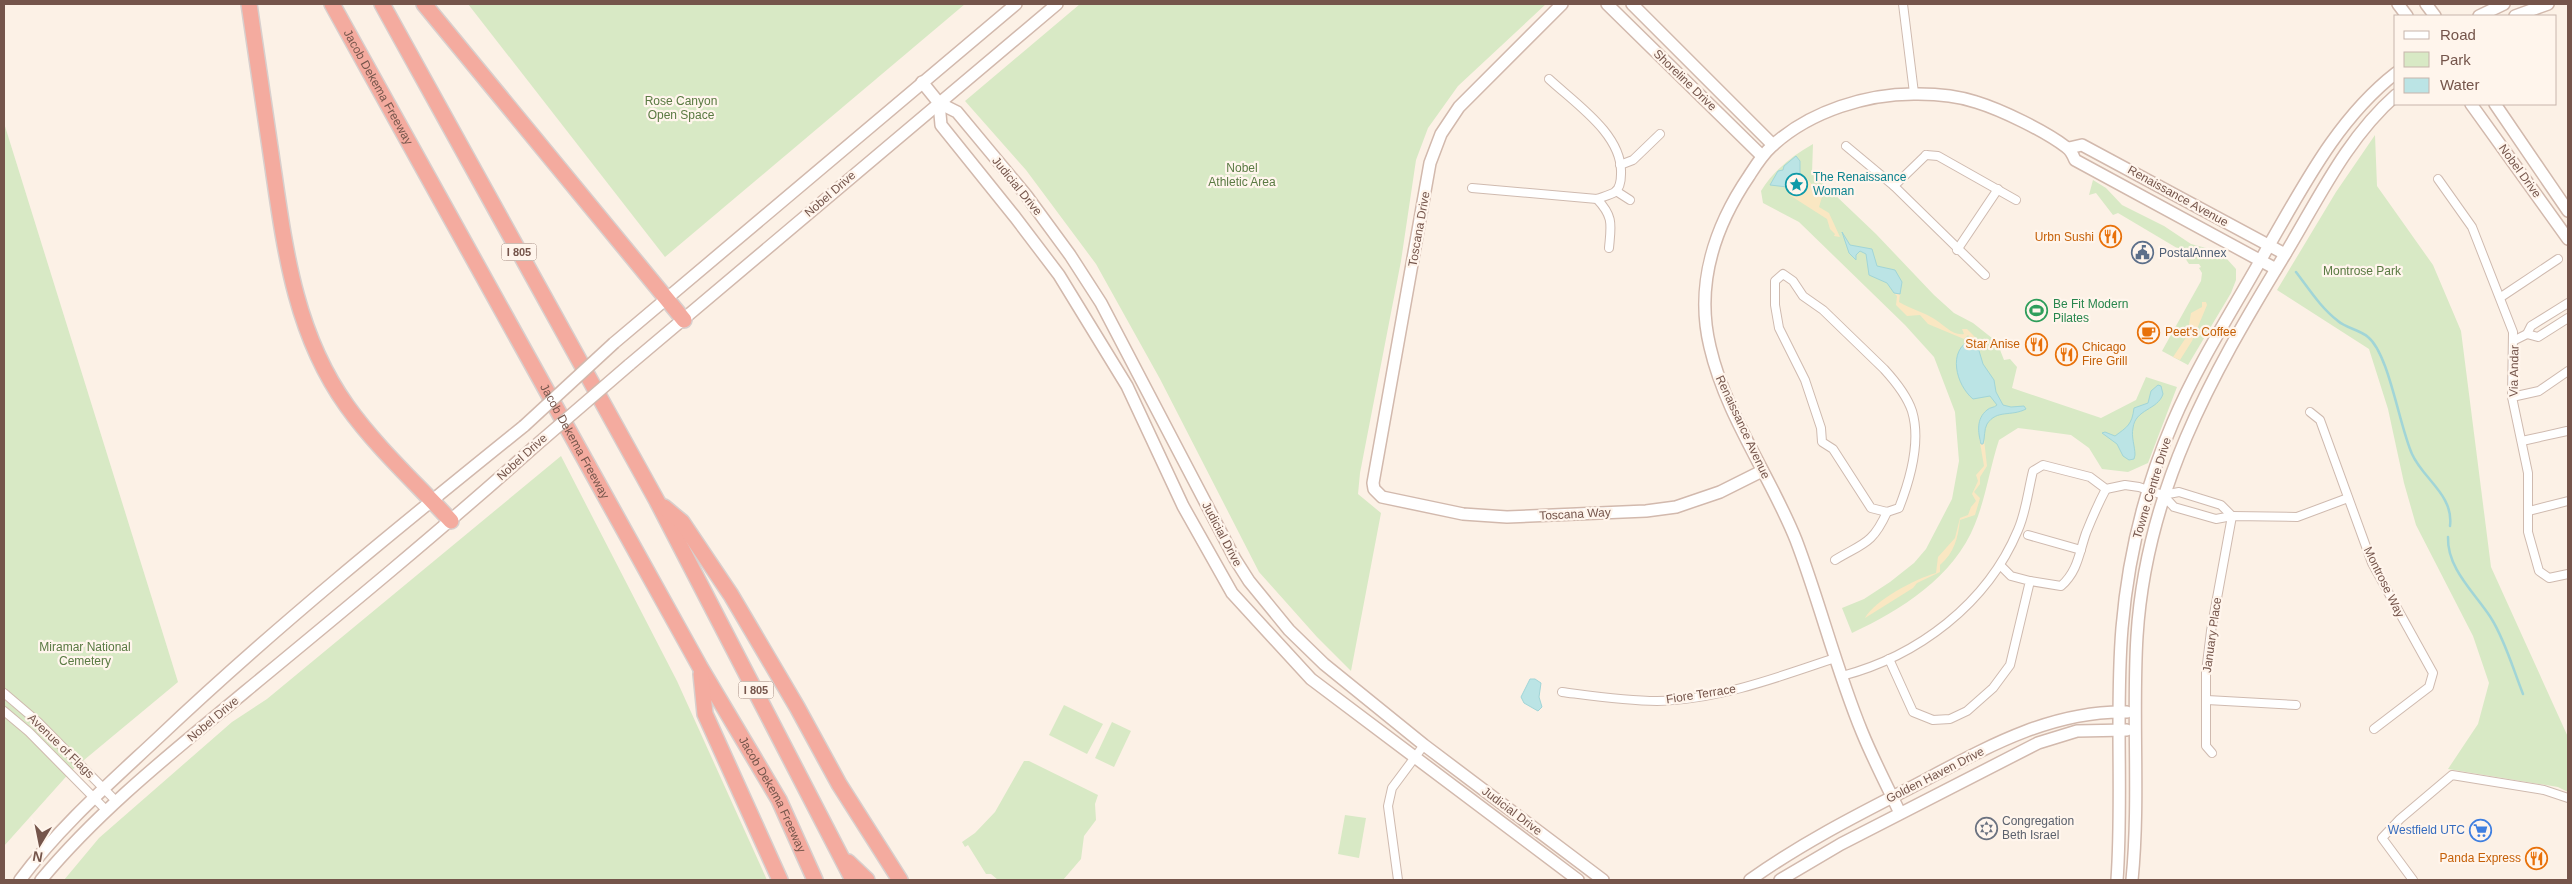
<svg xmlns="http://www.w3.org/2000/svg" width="2572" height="884" font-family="Helvetica,sans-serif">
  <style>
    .green { fill: #d8e9c5 }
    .sand { fill: #fae7c2 }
    .water { fill: #bbe4e5; stroke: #a1d5d7 }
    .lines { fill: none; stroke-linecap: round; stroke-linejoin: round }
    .stream { stroke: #a1d5d7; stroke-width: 2.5 }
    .street-casing { stroke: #cfbaaf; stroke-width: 10 }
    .secondary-casing { stroke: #d2b9ad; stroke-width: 14 }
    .highway-casing { stroke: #d8cfcd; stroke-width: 18 }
    .street { stroke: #fff; stroke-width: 8 }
    .secondary { stroke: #fff; stroke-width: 11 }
    .highway { stroke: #f4ab9f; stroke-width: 15 }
    .secondary-bridge-casing { stroke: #d2b9ad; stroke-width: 14; stroke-linecap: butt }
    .secondary-bridge { stroke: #fff; stroke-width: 11 }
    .labels { text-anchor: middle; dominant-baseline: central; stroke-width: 4.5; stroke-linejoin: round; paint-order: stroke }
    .shield { fill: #fff5ec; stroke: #9e857b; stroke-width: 1 }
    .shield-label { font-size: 11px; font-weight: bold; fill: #75554b }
    .street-label { font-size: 12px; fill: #75554b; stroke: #fff5ec }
    .park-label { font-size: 12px; fill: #5a7a43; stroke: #fff5ec }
    .culture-label { font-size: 12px; fill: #0d838f; stroke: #fff5ec; text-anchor: start }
    .food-label { font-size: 12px; fill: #c56008; stroke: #fff5ec; text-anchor: end }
    .service-label { font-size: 12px; fill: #4e5e75; stroke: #fff5ec; text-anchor: start }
    .leisure-label { font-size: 12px; fill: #27864d; stroke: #fff5ec; text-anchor: start }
    .worship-label { font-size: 12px; fill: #5b616d; stroke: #fff5ec; text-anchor: start }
    .shop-label { font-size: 12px; fill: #366cbe; stroke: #fff5ec; text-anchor: end }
  </style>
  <rect width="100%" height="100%" fill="#fcf1e6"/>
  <g class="green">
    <polygon points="468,4 965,4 665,257"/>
    <polygon points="1080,4 1546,4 1458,86 1428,128 1416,160 1401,261 1360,473 1358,494 1381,513 1351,671 1317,637 1259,572 1160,379 1096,264 1026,170 965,101"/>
    <polygon points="4,123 178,682 72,770 4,846"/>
    <polygon points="2375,135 2377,186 2433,265 2461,331 2491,567 2568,737 2568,792 2558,787 2448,769 2478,724 2489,683 2473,636 2416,525 2404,483 2388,409 2369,349 2277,290 2336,192"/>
    <path d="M1813 144 1812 173 1876 234 1934 295 1954 313 1973 323 1997 342 2004 360 2010 359 2017 367 2012 388 2101 418 2136 400 2146 377 2177 387 2148 463 2128 472 2102 469 2089 448 2071 435 2018 428 1999 440C1990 467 1986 497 1975 524 1954 577 1901 610 1852 633L1842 608 1864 599 1890 582 1914 563 1926 549 1952 499 1959 461 1955 412 1934 357 1905 325 1799 222 1763 203 1761 191C1774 170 1792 156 1813 144Z"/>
    <polygon points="2093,180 2106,188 2122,205 2164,226 2191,244 2206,248 2226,258 2236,269 2236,280 2231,293 2188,365 2162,351 2201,281 2202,273 2199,268 2201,267 2199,264 2189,264 2185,258 2187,254 2118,213 2113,215 2096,193 2089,195"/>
    <polygon points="561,456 677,681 767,880 64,880 99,838 232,722 267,699"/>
    <polygon points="1064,705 1103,724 1087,754 1049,735"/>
    <polygon points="1112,722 1131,731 1114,767 1095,758"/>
    <polygon points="1024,761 1029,761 1098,795 1095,804 1096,820 1084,836 1081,859 1063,880 998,880 991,874 986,874 968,845 965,847 962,842 975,833 995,812"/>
    <polygon points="1345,815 1366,818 1359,858 1338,854"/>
  </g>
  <g class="sand">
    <polygon points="1806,177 1822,197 1819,207 1829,213 1840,237 1834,236 1835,234 1830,229 1827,219 1791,196 1789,194 1793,192 1798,194 1805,191 1807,185"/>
    <path d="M1894 293 1900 294 1899 302C1911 309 1924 312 1936 320 1944 325 1953 336 1964 334L1962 329H1967L1977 339 1974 342 1968 335 1964 339 1928 324 1920 315 1907 316 1896 305 1897 296Z"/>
    <polygon points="2202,302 2206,302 2207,305 2192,341 2180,360 2173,357 2187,336 2191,313 2202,307"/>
    <path d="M1979 437 1983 444 1984 439 1987 466 1980 477V484L1974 492 1980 498 1975 515 1960 520C1958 538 1954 553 1940 565V572L1917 583 1913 588 1865 618C1875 600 1915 579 1936 573L1938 557 1955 538 1960 518 1968 515 1971 507 1976 501 1972 494 1978 481 1976 475 1984 466Z"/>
  </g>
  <g class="water">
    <polygon points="1796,156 1800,161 1800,175 1790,178 1787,187 1770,185 1778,171 1783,170 1784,166"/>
    <polygon points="1842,232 1850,245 1872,249 1877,266 1895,270 1902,282 1900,294 1894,293 1887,283 1869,275 1866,254 1860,251 1856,255 1856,260 1849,253"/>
    <path d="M1971 340 1977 344 1983 364 1994 380 1996 392 2003 405 2011 407 2024 406 2026 409C2011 417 1997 409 1987 424 1984 429 1985 438 1983 444H1981C1978 432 1976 419 1987 410 1990 407 1994 408 1997 405L1990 396 1973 399C1956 385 1947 350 1971 340Z"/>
    <path d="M2158 385 2161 386 2163 394C2158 410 2135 409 2133 428 2131 437 2135 446 2135 455L2134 459 2129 460 2123 456 2117 444 2102 433 2105 432 2115 436C2127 427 2132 425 2134 408L2148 403 2151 391Z"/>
    <polygon points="1530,679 1535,679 1541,683 1539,697 1542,707 1538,711 1524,703 1521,697"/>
  </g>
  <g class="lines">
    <g class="stream">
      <path d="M2296 272C2309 289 2321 308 2338 321 2346 328 2360 330 2368 337 2389 354 2399 425 2412 454 2423 479 2454 495 2450 526"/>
      <path d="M2448 537C2447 569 2475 593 2491 618 2505 640 2513 669 2523 694"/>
    </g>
    <defs>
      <g id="street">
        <polyline points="1903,4 1914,93"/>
        <polyline points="1846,146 1894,186 1985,275"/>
        <polyline points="1926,155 1938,156 2016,200"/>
        <polyline points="1620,165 1633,160 1660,134"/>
        <polyline points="2438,179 2472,227 2513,332 2512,397 2528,473 2528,532 2539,571 2549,578 2568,574"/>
        <polyline points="1894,186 1926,155"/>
        <path d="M1472 188 1597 199C1602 197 1610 195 1615 192 1620 188 1621 180 1621 174 1623 135 1576 104 1549 79"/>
        <polyline points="1616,191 1630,200"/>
        <path d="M1597 199C1614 217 1611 225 1609 248"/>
        <polyline points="1957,250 1998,189"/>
        <path d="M1783 274 1793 281 1803 296 1823 310 1884 369C1895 381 1907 396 1912 411 1921 441 1910 480 1899 508L1887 512 1871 508 1833 449 1822 442 1821 428 1805 380 1779 328 1775 305V281Z"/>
        <polyline points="2501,297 2558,259"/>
        <polyline points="2527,334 2531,326 2568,303"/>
        <polyline points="2515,340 2527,334 2538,337 2568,318"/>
        <polyline points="2512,397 2539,391 2568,371"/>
        <polyline points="2310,412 2320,420 2372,563 2433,673 2429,687 2374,729"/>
        <polyline points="2522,441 2567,431"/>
        <polyline points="2163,495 2179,492 2221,505 2232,516"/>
        <polyline points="2529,511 2568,501"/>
        <polyline points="2028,535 2081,550"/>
        <path d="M1835 560C1863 543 1872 545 1887 512"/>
        <path d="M2030 581 2061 586C2078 571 2079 553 2086 533 2092 518 2098 504 2106 489"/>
        <polyline points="1889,659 1913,712 1933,720 1950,719 1967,711 1993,688 2010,665 2030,581 2011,576 2001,566"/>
        <path d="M1842 676C1918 656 1987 604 2018 530 2026 512 2028 491 2033 471L2043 465 2090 477 2106 489 2125 485 2139 487 2163 495 2174 507 2216 519 2232 516 2297 517 2348 498"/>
        <path d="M1562 692C1593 696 1626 701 1657 701 1717 700 1779 677 1835 658"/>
        <polyline points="4,693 38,722 116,801"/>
        <polyline points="2207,700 2296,705"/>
        <polyline points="4,711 29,732 106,810"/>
        <polyline points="2212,753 2206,746 2206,672 2211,631 2232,516"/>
        <polyline points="1398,880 1388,806 1392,788 1424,745"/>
        <polyline points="2413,880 2382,838 2400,819 2452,775 2544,790 2568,798"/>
      </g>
      <g id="secondary">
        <polyline points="1562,4 1459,107 1441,134 1430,163 1373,483 1374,489 1382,497 1463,514 1507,517 1646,511 1676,507 1720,492 1762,471"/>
        <polyline points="1607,4 1762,156"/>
        <polyline points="1632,4 1773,145"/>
        <polyline points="2398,4 2407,16"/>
        <polyline points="2426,4 2435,16"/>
        <polyline points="2479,16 2504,4"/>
        <polyline points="2515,16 2548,4"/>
        <polyline points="922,82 939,103 957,112 1026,195 1070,255 1101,303 1235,559 1249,581 1289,630 1324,664 1424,745 1603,880"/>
        <polyline points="939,103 941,125 1015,217 1059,275 1127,386 1183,506 1232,593 1311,679 1578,880"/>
        <polyline points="2471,104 2568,239"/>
        <polyline points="2495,104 2568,211"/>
        <polyline points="2069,148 2082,145 2285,254"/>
        <polyline points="614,343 1016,4"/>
        <polyline points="629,365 1057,4"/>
        <path d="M1900 813C1887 786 1873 759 1862 732 1836 669 1820 603 1796 540 1770 475 1726 416 1710 347 1695 285 1715 226 1749 176 1756 165 1762 155 1772 146 1810 111 1868 93 1918 94 1938 94 1958 96 1976 102 2002 110 2045 131 2066 147 2071 150 2073 155 2075 160L2276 269"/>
        <path d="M20 880C60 826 111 782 159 737 275 627 400 526 524 426"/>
        <path d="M41 880C101 808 174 751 246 691 343 611 440 531 534 447"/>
        <path d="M1750 880C1799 845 1853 817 1908 789 1977 753 2046 710 2127 712"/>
        <polyline points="1780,880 1841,844 2038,743 2077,731 2127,730"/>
        <path d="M2117 880C2123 796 2115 712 2122 628 2128 557 2145 487 2173 422 2199 361 2236 305 2268 247 2304 185 2338 118 2396 73"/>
        <path d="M2132 880C2140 799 2132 717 2137 636 2146 492 2210 377 2284 256 2318 200 2346 139 2396 95"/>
      </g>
      <g id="highway">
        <path d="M249 4C256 54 264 104 271 154 284 242 293 331 347 406 377 448 416 483 451 521"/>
        <path id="s1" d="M332 4 700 667 779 800 815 880"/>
        <polyline points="382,4 657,501 853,880"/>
        <polyline points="424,4 684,320"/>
        <polyline points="664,507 682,522 731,595 797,707 839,784 900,880"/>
        <polyline points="701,674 705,714 780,880"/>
        <polyline points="848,862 867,880"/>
      </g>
    </defs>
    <use href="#street" class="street-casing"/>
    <use href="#secondary" class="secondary-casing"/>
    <use href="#highway" class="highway-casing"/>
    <use href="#street" class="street"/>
    <use href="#secondary" class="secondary"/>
    <use href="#highway" class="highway"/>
    <defs>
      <g id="secondary-bridge">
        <polyline points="524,426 614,343"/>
        <polyline points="534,447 629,365"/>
      </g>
    </defs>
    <use href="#secondary-bridge" class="secondary-bridge-casing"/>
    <use href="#secondary-bridge" class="secondary-bridge"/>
  </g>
  <defs>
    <symbol id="sight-ring" viewBox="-11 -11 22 22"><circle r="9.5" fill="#fff5ec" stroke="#0f9aa8" stroke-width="1.5"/><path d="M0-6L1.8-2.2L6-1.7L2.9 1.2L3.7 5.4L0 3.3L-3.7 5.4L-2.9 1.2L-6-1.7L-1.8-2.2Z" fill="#0f9aa8"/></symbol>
    <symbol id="restaurant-ring" viewBox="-11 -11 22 22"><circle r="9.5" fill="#fff5ec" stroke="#e8710a" stroke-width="1.5"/><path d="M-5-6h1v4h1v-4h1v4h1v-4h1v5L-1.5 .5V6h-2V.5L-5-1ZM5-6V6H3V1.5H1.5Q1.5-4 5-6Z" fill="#e8710a"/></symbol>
    <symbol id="civic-ring" viewBox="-11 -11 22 22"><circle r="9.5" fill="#fff5ec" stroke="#5c6f8a" stroke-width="1.5"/><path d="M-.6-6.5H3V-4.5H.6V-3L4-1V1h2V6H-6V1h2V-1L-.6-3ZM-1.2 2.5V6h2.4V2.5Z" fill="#5c6f8a"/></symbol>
    <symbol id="stadium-ring" viewBox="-11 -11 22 22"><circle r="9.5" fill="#fff5ec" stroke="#2e9e5b" stroke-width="1.5"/><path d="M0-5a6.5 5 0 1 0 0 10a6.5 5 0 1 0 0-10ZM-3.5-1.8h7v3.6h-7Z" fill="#2e9e5b"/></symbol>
    <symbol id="cafe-ring" viewBox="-11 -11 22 22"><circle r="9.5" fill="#fff5ec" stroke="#e8710a" stroke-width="1.5"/><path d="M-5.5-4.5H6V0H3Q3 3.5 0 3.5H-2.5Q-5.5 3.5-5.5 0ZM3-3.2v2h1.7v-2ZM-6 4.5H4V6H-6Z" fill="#e8710a"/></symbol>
    <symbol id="synagogue-ring" viewBox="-11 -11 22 22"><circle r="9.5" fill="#fff5ec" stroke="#6b7280" stroke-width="1.5"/><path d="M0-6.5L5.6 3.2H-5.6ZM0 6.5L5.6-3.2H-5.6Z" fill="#6b7280"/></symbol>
    <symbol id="supermarket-ring" viewBox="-11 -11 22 22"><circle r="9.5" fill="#fff5ec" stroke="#3f7fe0" stroke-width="1.5"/><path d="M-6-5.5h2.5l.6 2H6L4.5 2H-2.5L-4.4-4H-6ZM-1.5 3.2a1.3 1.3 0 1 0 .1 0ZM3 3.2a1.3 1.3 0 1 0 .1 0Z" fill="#3f7fe0"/></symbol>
  </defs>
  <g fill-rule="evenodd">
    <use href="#sight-ring" x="1784" y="172" width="25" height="25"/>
    <use href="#restaurant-ring" x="2098" y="224" width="25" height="25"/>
    <use href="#civic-ring" x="2130" y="240" width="25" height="25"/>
    <use href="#stadium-ring" x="2024" y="298" width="25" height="25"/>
    <use href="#cafe-ring" x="2136" y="320" width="25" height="25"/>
    <use href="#restaurant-ring" x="2024" y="332" width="25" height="25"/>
    <use href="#restaurant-ring" x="2054" y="342" width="25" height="25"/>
    <use href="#synagogue-ring" x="1974" y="816" width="25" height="25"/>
    <use href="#supermarket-ring" x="2468" y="818" width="25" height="25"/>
    <use href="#restaurant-ring" x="2524" y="846" width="25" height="25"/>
  </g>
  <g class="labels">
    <g class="shield">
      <rect x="501.5" y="243.5" width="35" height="17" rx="4"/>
      <rect x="738.5" y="681.5" width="35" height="17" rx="4"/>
    </g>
    <g class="shield-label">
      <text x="519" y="252">I 805</text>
      <text x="756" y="690">I 805</text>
    </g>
    <g class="street-label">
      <text transform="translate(1685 80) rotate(44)">Shoreline Drive</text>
      <text stroke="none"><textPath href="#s1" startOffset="95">Jacob Dekema Freeway</textPath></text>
      <text transform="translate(2520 171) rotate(54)">Nobel Drive</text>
      <text transform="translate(1017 186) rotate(51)">Judicial Drive</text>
      <text transform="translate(830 194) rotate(-41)">Nobel Drive</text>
      <text transform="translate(2178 196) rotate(29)">Renaissance Avenue</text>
      <text transform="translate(1419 229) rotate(-80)">Toscana Drive</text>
      <text transform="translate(2514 371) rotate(-89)">Via Andar</text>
      <text transform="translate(1743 427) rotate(65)">Renaissance Avenue</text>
      <text stroke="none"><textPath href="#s1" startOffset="500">Jacob Dekema Freeway</textPath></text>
      <text transform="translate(522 457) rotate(-42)">Nobel Drive</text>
      <text transform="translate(2152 488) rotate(-73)">Towne Centre Drive</text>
      <text transform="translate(1575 514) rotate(-3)">Toscana Way</text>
      <text transform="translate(1222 534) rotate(62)">Judicial Drive</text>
      <text transform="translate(2384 582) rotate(64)">Montrose Way</text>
      <text transform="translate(2212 635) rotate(-82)">January Place</text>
      <text transform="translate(1701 694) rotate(-9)">Fiore Terrace</text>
      <text transform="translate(213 719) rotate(-40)">Nobel Drive</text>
      <text transform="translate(61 746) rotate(44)">Avenue of Flags</text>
      <text transform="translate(1935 775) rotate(-27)">Golden Haven Drive</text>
      <text stroke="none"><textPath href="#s1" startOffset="905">Jacob Dekema Freeway</textPath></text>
      <text transform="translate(1512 811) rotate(37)">Judicial Drive</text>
    </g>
    <g class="park-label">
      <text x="681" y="101">Rose Canyon<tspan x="681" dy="14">Open Space</tspan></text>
      <text x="1242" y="168">Nobel<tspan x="1242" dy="14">Athletic Area</tspan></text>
      <text x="2362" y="271">Montrose Park</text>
      <text x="85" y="647">Miramar National<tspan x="85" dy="14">Cemetery</tspan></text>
    </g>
    <g class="culture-label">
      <text x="1813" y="177">The Renaissance<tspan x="1813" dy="14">Woman</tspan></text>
    </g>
    <g class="food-label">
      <text x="2094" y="237">Urbn Sushi</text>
      <text x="2165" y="332" text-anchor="start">Peet's Coffee</text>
      <text x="2020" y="344">Star Anise</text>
      <text x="2082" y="347" text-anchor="start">Chicago<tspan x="2082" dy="14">Fire Grill</tspan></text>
      <text x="2521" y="858">Panda Express</text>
    </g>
    <g class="service-label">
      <text x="2159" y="253">PostalAnnex</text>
    </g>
    <g class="leisure-label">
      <text x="2053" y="304">Be Fit Modern<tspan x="2053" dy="14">Pilates</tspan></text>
    </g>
    <g class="worship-label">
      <text x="2002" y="821">Congregation<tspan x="2002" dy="14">Beth Israel</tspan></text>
    </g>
    <g class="shop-label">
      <text x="2465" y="830">Westfield UTC</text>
    </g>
  </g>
  <rect width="2572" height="884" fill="none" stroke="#75554b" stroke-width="10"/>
  <rect x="2394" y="15" width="162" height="90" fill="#fff5ec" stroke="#c8b5ac"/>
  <rect x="2404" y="31" width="25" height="8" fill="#ffffff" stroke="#c8b5ac"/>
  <text x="2440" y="40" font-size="15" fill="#75554b">Road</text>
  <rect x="2404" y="52" width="25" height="15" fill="#d8e9c5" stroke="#c8b5ac"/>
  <text x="2440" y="65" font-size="15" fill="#75554b">Park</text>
  <rect x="2404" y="78" width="25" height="15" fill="#bbe4e5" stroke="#c8b5ac"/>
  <text x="2440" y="90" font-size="15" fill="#75554b">Water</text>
  <g transform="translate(40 844) rotate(190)" stroke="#fff5ec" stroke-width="4" paint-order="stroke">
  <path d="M0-4L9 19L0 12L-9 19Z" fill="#75554b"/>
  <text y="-8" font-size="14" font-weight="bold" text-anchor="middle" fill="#75554b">N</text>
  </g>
</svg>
